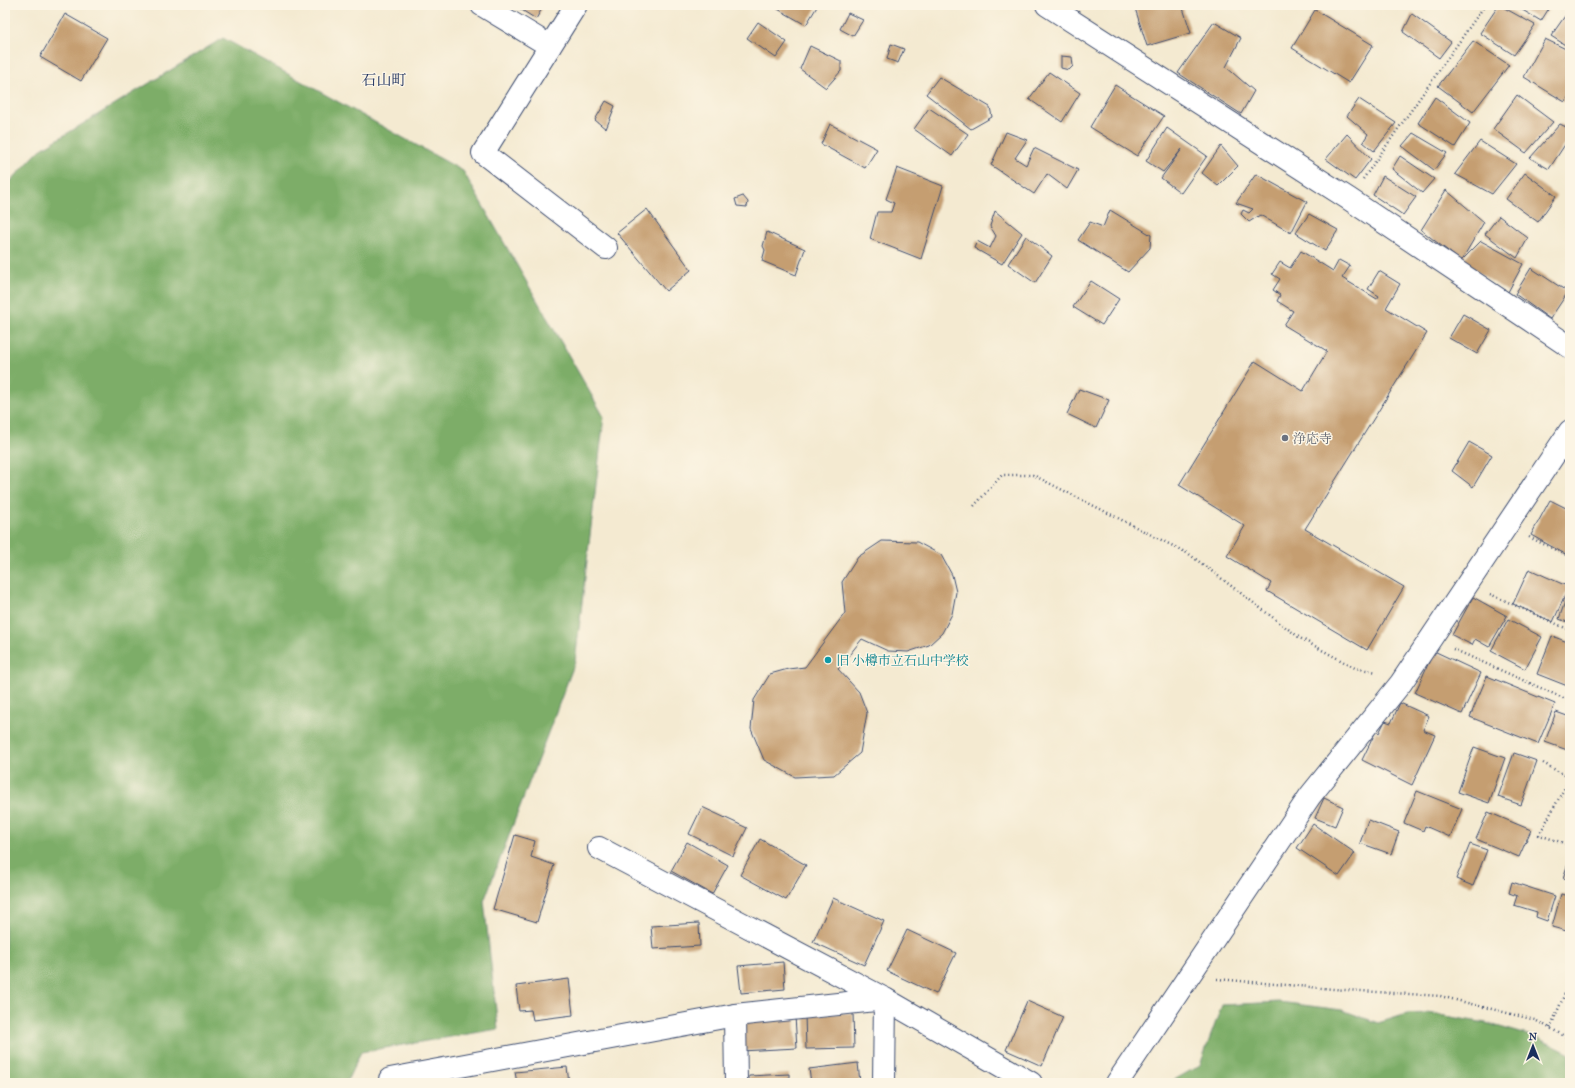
<svg xmlns="http://www.w3.org/2000/svg" width="1575" height="1088" font-family="'IM FELL French Canon','Noto Serif JP',serif">
  <style>
    .forest { fill: #7dad68; stroke: #4c6e63 }
    .building { fill: #c59e71 }
    .lines { fill: none; stroke-linecap: round; stroke-linejoin: round }
    .minor-casing { stroke: #3c4b6f; stroke-width: 24 }
    .path { stroke: #3c4b6f; stroke-width: 2.5; stroke-dasharray: 1 3; stroke-linecap: butt }
    .minor { stroke: #fff; stroke-width: 22 }
    .worship-dot { fill: #6b7280; stroke: #fcf5e5; stroke-width: 1.5 }
    .culture-dot { fill: #0f9aa8; stroke: #fcf5e5; stroke-width: 1.5 }
    .labels { text-anchor: middle; dominant-baseline: central; stroke-width: 3; stroke-linejoin: round; paint-order: stroke }
    .worship-label { font-size: 13px; fill: #5b616d; stroke: #fcf5e5; text-anchor: start }
    .culture-label { font-size: 13px; fill: #0d838f; stroke: #fcf5e5; text-anchor: start }
    .quarter-label { font-size: 15px; fill: #1b2f5e; stroke: #fcf5e5 }
  </style>
  <rect width="100%" height="100%" fill="#fcf5e5"/>
  <filter id="ink" filterUnits="userSpaceOnUse"><feTurbulence type="fractalNoise" baseFrequency=".025" numOctaves="2"/><feDisplacementMap in="SourceGraphic" scale="8" xChannelSelector="R" yChannelSelector="G"/><feConvolveMatrix kernelMatrix="1 2 1 2 8 2 1 2 1" color-interpolation-filters="sRGB"/></filter>
  <filter id="wash" filterUnits="userSpaceOnUse"><feTurbulence type="fractalNoise" baseFrequency=".012" numOctaves="4" result="noise"/><feDisplacementMap in="SourceGraphic" scale="16" xChannelSelector="R" yChannelSelector="G"/><feGaussianBlur stdDeviation="0.9" result="paint"/><feColorMatrix in="noise" values="0 0 0 0 0 0 0 0 0 0 0 0 0 0 0 0 0 1.4 0 .05"/><feComposite in="paint" operator="in"/></filter>
  <g filter="url(#wash)">
    <rect width="100%" height="100%" fill="#f4ead1"/>
    <g class="forest">
      <polygon points="223,38 463,171 604,417 575,662 484,901 498,1029 361,1052 346,1083 5,1083 5,187 40,150"/>
      <polygon points="1279,1002 1342,1010 1378,1023 1407,1014 1427,1013 1486,1023 1538,1038 1570,1054 1570,1083 1169,1083 1200,1065 1222,1005"/>
    </g>
    <g id="blocks">
      <g class="building">
        <polygon points="514,5 544,5 536,19"/>
        <polygon points="778,5 818,5 806,25 776,8"/>
        <polygon points="1134,5 1182,5 1191,33 1147,46"/>
        <polygon points="1499,5 1535,25 1514,55 1480,33"/>
        <polygon points="1514,5 1551,5 1541,21"/>
        <polygon points="1315,10 1373,45 1349,83 1292,48"/>
        <polygon points="848,13 863,20 853,36 840,29"/>
        <polygon points="65,14 107,38 81,81 40,57"/>
        <polygon points="1412,14 1451,42 1439,58 1403,32"/>
        <polygon points="1565,16 1570,19 1570,48 1551,36"/>
        <polygon points="758,22 787,42 776,58 747,38"/>
        <polygon points="1214,22 1241,38 1226,67 1254,91 1241,114 1178,73"/>
        <polygon points="1545,39 1570,51 1570,94 1565,102 1524,77"/>
        <polygon points="1473,41 1509,65 1473,112 1438,86"/>
        <polygon points="891,44 904,49 898,63 887,59"/>
        <polygon points="810,46 841,61 841,71 826,88 800,69"/>
        <polygon points="1061,56 1072,57 1073,66 1069,70 1061,68"/>
        <polygon points="1049,72 1080,93 1062,122 1029,99"/>
        <polygon points="939,77 990,107 992,117 971,129 926,94"/>
        <polygon points="1115,85 1164,116 1137,156 1090,127"/>
        <polygon points="1517,95 1553,122 1526,153 1493,129"/>
        <polygon points="1435,97 1470,123 1455,147 1418,123"/>
        <polygon points="1359,99 1396,123 1374,151 1363,142 1368,134 1347,116"/>
        <polygon points="606,101 615,106 606,129 595,120"/>
        <polygon points="929,108 968,134 952,156 914,129"/>
        <polygon points="830,124 877,149 865,168 821,144"/>
        <polygon points="1560,124 1570,129 1570,137 1549,169 1530,158"/>
        <polygon points="1167,128 1207,156 1181,193 1161,178 1182,149 1163,172 1146,161"/>
        <polygon points="1006,132 1027,140 1015,158 1026,165 1034,148 1078,170 1067,189 1047,174 1034,194 991,165"/>
        <polygon points="1413,133 1447,153 1434,170 1402,146"/>
        <polygon points="1347,134 1371,159 1355,180 1326,159"/>
        <polygon points="1480,141 1516,164 1492,194 1455,174"/>
        <polygon points="1221,146 1238,166 1218,186 1202,173"/>
        <polygon points="1400,156 1434,179 1422,193 1392,169"/>
        <polygon points="897,168 943,186 921,259 870,239 877,212 891,212 894,203 886,199"/>
        <polygon points="1525,173 1556,196 1538,222 1506,199"/>
        <polygon points="1256,174 1307,202 1291,233 1260,215 1249,222 1241,214 1243,210 1249,213 1253,209 1236,203"/>
        <polygon points="1383,176 1416,197 1403,215 1373,195"/>
        <polygon points="1446,190 1484,222 1461,261 1481,241 1523,264 1508,292 1461,261 1421,230"/>
        <polygon points="743,196 748,202 747,207 737,206 735,199"/>
        <polygon points="647,209 691,270 666,291 617,233"/>
        <polygon points="1110,210 1151,235 1150,248 1128,272 1078,240 1090,222 1103,227"/>
        <polygon points="995,211 1022,233 1002,264 974,248 977,241 990,248 996,236 990,226"/>
        <polygon points="1309,214 1338,230 1325,251 1296,233"/>
        <polygon points="1499,216 1528,238 1517,258 1485,234"/>
        <polygon points="767,232 805,249 796,275 762,261 765,250 763,246"/>
        <polygon points="1026,236 1052,256 1035,283 1008,264"/>
        <polygon points="1301,251 1333,271 1339,260 1350,266 1342,278 1377,299 1379,296 1368,289 1379,271 1400,284 1386,308 1427,333 1305,529 1404,587 1367,650 1267,591 1271,583 1227,556 1245,526 1179,485 1255,361 1303,391 1327,351 1284,325 1293,311 1277,301 1280,295 1273,290 1280,279 1272,274 1280,262 1290,268"/>
        <polygon points="1531,268 1568,292 1550,319 1515,294"/>
        <polygon points="1091,281 1119,299 1102,325 1073,307"/>
        <polygon points="1463,314 1491,330 1477,354 1449,338"/>
        <polygon points="1079,389 1109,400 1096,428 1067,414"/>
        <polygon points="1469,442 1492,455 1473,487 1452,471"/>
        <polygon points="1550,500 1570,510 1570,545 1565,554 1531,535"/>
        <polygon points="882,541 917,542 941,555 952,575 956,592 952,614 942,633 929,645 908,652 888,651 862,639 838,669 859,692 867,713 860,753 834,775 795,777 764,760 751,729 754,700 770,674 788,669 805,667 845,613 842,582 858,557"/>
        <polygon points="1529,569 1569,587 1553,622 1513,604"/>
        <polygon points="1568,593 1570,593 1570,623 1559,619"/>
        <polygon points="1473,597 1507,616 1489,647 1475,639 1472,645 1452,635"/>
        <polygon points="1508,619 1542,637 1525,669 1491,651"/>
        <polygon points="1552,636 1570,643 1570,687 1537,674"/>
        <polygon points="1434,651 1481,673 1462,714 1415,693"/>
        <polygon points="1487,676 1555,704 1538,744 1470,717"/>
        <polygon points="1400,703 1429,716 1423,730 1435,735 1412,785 1362,760 1376,731 1379,733 1385,721 1391,723"/>
        <polygon points="1556,712 1570,717 1570,751 1545,742"/>
        <polygon points="1474,747 1505,758 1489,803 1458,792"/>
        <polygon points="1514,753 1537,761 1521,805 1498,797"/>
        <polygon points="1417,791 1462,809 1450,837 1425,826 1423,831 1404,823"/>
        <polygon points="1324,798 1343,807 1335,826 1315,818"/>
        <polygon points="702,807 747,828 733,856 689,834"/>
        <polygon points="1488,812 1531,830 1519,857 1476,839"/>
        <polygon points="1368,820 1399,832 1391,854 1360,843"/>
        <polygon points="1313,824 1355,853 1339,876 1297,848"/>
        <polygon points="515,835 535,841 531,857 554,865 537,922 493,909"/>
        <polygon points="760,839 806,865 786,900 740,875"/>
        <polygon points="687,842 728,865 712,894 671,871"/>
        <polygon points="1470,844 1487,850 1473,886 1456,879"/>
        <polygon points="1570,858 1570,880 1563,878"/>
        <polygon points="1512,882 1555,896 1547,921 1536,917 1537,912 1514,905 1517,896 1509,893"/>
        <polygon points="1561,894 1570,896 1570,932 1552,927"/>
        <polygon points="833,898 884,921 864,965 813,942"/>
        <polygon points="699,923 700,946 653,949 651,926"/>
        <polygon points="907,930 956,953 936,994 887,971"/>
        <polygon points="783,962 785,989 741,993 738,966"/>
        <polygon points="569,979 573,1015 533,1020 531,1010 519,1011 516,986"/>
        <polygon points="1027,1001 1063,1017 1042,1066 1006,1050"/>
        <polygon points="853,1013 854,1048 806,1049 805,1014"/>
        <polygon points="795,1016 797,1048 741,1051 739,1019"/>
        <polygon points="858,1063 860,1083 811,1083 809,1069"/>
        <polygon points="567,1067 569,1083 517,1083 515,1072"/>
        <polygon points="789,1074 789,1083 749,1083 749,1076"/>
      </g>
    </g>
  </g>
  <g filter="url(#ink)">
    <use href="#blocks" fill-opacity="0" stroke="#3c4b6f" stroke-width="1"/>
    <g class="lines">
      <defs>
        <g id="minor">
          <polyline points="482,5 550,46"/>
          <polyline points="576,5 483,153 606,248"/>
          <polyline points="1047,5 1349,199 1570,347"/>
          <polyline points="599,848 885,999 1031,1083"/>
          <polyline points="390,1083 390,1079 735,1015"/>
          <polyline points="736,1083 735,1015 885,999 884,1083"/>
          <polyline points="1117,1083 1310,796 1401,683 1570,431"/>
        </g>
      </defs>
      <use href="#minor" class="minor-casing"/>
      <g class="path">
        <polyline points="1363,179 1485,5"/>
        <polyline points="974,506 1002,475 1033,475 1189,554 1300,638 1355,668 1377,672"/>
        <polyline points="1529,537 1570,557"/>
        <polyline points="1490,594 1570,630"/>
        <polyline points="1453,649 1570,701"/>
        <polyline points="1543,763 1570,778"/>
        <polyline points="1570,778 1539,835 1570,845"/>
        <polyline points="1217,979 1345,990 1440,996 1535,1020 1570,1039"/>
        <polyline points="1550,1028 1570,982"/>
      </g>
      <use href="#minor" class="minor"/>
    </g>
  </g>
  <circle class="worship-dot" cx="1285" cy="438" r="4"/>
  <circle class="culture-dot" cx="828" cy="660" r="4"/>
  <g class="labels">
    <g class="worship-label">
      <text x="1293" y="438">浄応寺</text>
    </g>
    <g class="culture-label">
      <text x="836" y="660">旧 小樽市立石山中学校</text>
    </g>
    <g class="quarter-label">
      <text x="384" y="80">石山町</text>
    </g>
  </g>
  <rect width="1575" height="1088" fill="none" stroke="#fcf5e5" stroke-width="20"/>
  <g transform="translate(1533 1046)" stroke="#fcf5e5" stroke-width="3" paint-order="stroke">
  <path d="M0-3L7 15L0 10L-7 15Z" fill="#1b2f5e"/>
  <text y="-6" font-size="11" font-weight="bold" text-anchor="middle" fill="#1b2f5e">N</text>
  </g>
</svg>
